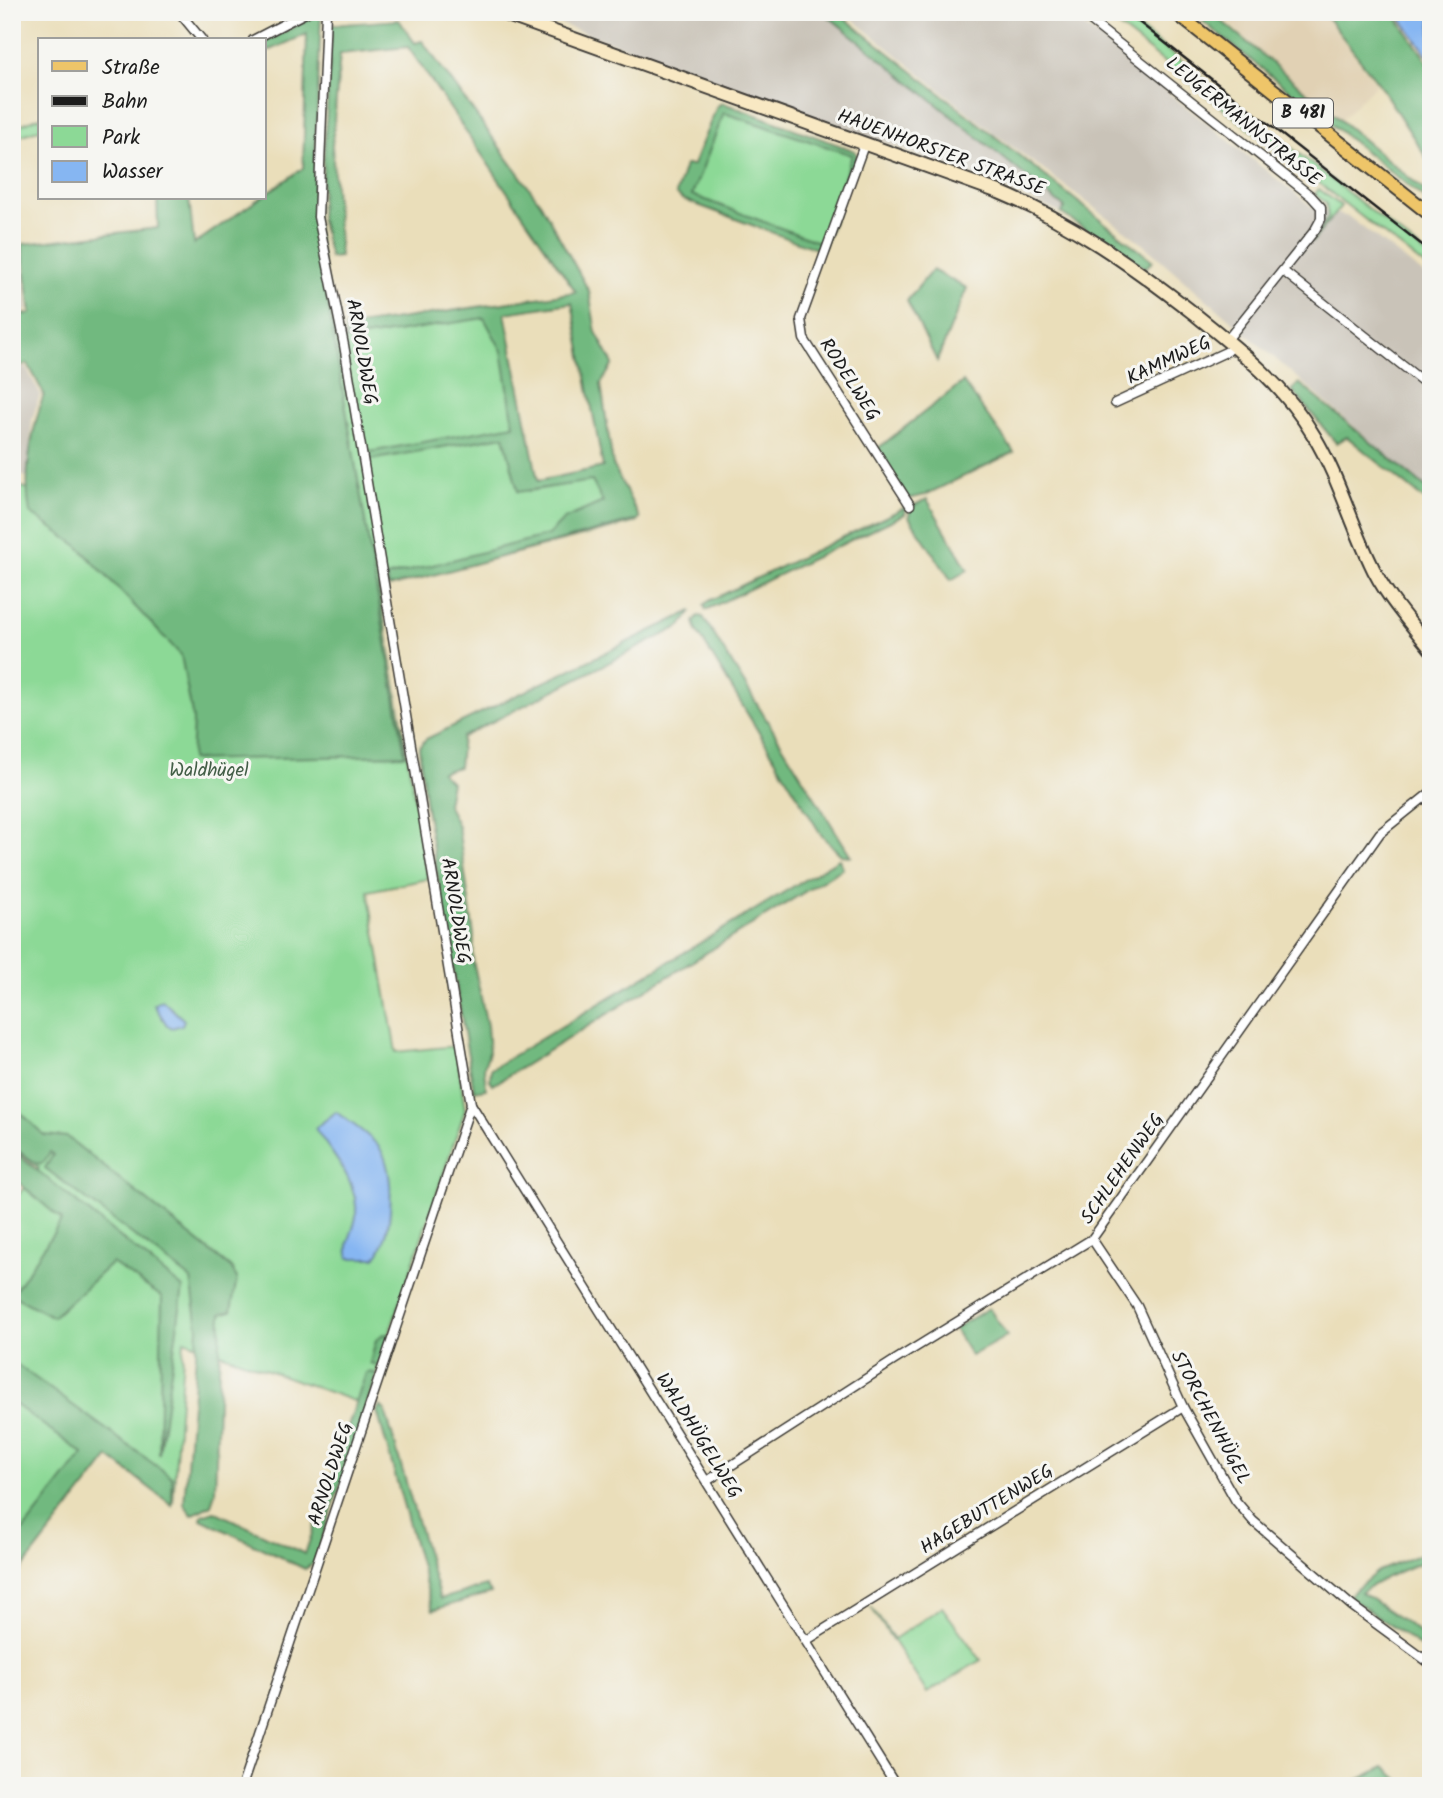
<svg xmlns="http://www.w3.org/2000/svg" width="1443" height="1798" font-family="Kalam,sans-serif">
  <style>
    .built { fill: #e1d1b4 }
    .industrial { fill: #c9c3b8 }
    .green { fill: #8cd996; stroke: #547a59; stroke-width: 2 }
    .forest { fill: #71b97f; stroke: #466a4e; stroke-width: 2; fill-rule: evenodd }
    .water { fill: #86b6f2; stroke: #516987; stroke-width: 2 }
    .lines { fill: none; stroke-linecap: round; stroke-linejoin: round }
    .street-casing { stroke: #3b3934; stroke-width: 11 }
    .secondary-casing { stroke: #3b3934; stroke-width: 16 }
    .primary-casing { stroke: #3b3934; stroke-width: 16 }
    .street { stroke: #fff; stroke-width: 8 }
    .secondary { stroke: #f8e8c3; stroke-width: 12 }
    .primary { stroke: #eec569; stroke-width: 12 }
    .rail { stroke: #1c1c1c; stroke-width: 2.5 }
    .labels { text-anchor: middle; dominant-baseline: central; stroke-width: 6; stroke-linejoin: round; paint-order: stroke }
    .shield { fill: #f6f6f2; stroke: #5d5d5c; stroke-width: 2 }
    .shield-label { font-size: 18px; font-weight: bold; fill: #1c1c1c }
    .street-label { font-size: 19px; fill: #1c1c1c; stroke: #f6f6f2 }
    .park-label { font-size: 19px; fill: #435e47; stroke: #f6f6f2 }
  </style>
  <rect width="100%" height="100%" fill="#f6f6f2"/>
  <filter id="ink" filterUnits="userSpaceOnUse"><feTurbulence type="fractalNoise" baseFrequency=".0143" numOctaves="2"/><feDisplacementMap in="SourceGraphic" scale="14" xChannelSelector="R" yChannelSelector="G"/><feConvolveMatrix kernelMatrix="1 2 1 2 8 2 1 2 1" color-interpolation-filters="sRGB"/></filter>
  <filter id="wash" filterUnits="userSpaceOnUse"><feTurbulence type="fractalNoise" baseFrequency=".00686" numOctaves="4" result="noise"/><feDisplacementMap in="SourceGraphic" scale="28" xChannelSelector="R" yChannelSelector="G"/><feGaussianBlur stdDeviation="1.57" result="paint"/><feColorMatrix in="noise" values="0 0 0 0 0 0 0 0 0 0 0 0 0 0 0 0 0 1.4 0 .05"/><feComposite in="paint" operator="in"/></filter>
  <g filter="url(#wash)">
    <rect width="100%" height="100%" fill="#eadeba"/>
    <polygon class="built" points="1216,12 1321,12 1376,84 1340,121"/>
    <g class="industrial">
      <polygon points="528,12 822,12 1065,208 1061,213 972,175"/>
      <polygon points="844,12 1067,12 1312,207 1349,217 1431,280 1431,493 1139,241 994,133"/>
      <polygon points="12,180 28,310 12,313"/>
      <polygon points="26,367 40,394 32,420 27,477 12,473 12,370"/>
    </g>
    <g class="green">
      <polygon points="1100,12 1119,12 1431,258 1431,271"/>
      <polygon points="720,104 855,153 820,249 684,200"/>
      <polygon points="40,117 40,129 12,139 12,128"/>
      <polygon points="317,168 316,221 337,340 500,315 529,491 614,476 637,522 379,588 428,879 368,891 396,1052 456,1046 465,1110 365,1405 184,1340 173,1503 99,1445 12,1556 12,1407 27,1387 12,1376 12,1203 39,1168 12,1148 12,485 40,491 126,335 291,197"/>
      <polygon points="1319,189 1341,206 1312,242 1328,217 1326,203 1315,194"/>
      <polygon points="871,1607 894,1639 942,1607 981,1660 927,1693"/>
    </g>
    <g class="forest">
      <polygon points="823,12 837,12 1153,261 1145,268 1061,213 1065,208"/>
      <polygon points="1191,12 1211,12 1431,196 1431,204"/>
      <polygon points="1323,12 1393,12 1431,67 1431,165 1379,84"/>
      <path d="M321 13 313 216 405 755 191 760 193 720 181 655 78 546 30 513C23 475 32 430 44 394L28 364 12 367V317L31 313 22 244 158 228 157 198H189L194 244 303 168 307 34 264 53V42Z"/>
      <path d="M399 20 415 43 422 41 541 204 589 291 596 332 613 364 601 384 613 465 640 519 389 587 386 577 548 535 564 519 603 502 592 481 518 492 504 436 365 461 364 453 514 425 502 351 484 318 346 340 345 327 576 292 408 47 340 54 332 146 340 257 330 258 320 217 332 25ZM572 303 603 467 538 481 505 313Z"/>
      <polygon points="723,103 855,151 857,156 848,181 842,184 852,155 724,113 692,195 821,243 838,195 840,203 824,247 819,250 682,199 676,194 685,165 693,165 717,106"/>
      <polygon points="932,270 967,288 937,361 907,301"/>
      <polygon points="963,382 1014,452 925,495 908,499 877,449"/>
      <polygon points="1299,383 1431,492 1431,505 1347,437 1336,443 1292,390"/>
      <polygon points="927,499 968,570 951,580 909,517 910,507"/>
      <polygon points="906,507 905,514 706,610 704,605 709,601"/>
      <polygon points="692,611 681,626 462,737 459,767 441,772 451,782 447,804 458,826 474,935 473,960 487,1026 489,1052 484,1067 486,1089 474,1091 426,807 419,747 426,739"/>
      <polygon points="698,616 703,617 851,856 841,855 822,836 697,631 694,622"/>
      <polygon points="839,859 843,868 493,1085 490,1080 491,1069"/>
      <polygon points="12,1082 18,1090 16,1108 44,1135 67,1137 231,1268 237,1278 231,1311 221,1314 215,1492 211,1505 192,1515 184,1504 198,1328 191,1279 45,1168 53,1155 50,1152 44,1162 38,1164 12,1147"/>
      <polygon points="12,1150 183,1288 159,1454 162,1297 112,1263 53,1317 12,1295 62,1220 12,1177"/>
      <polygon points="989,1308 1007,1336 971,1356 954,1329"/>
      <polygon points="383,1334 391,1335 380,1366 370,1363 376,1340"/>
      <polygon points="12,1361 172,1477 172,1505 109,1457 12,1582 12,1545 83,1454 12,1402"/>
      <polygon points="370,1372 377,1375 314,1563 305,1569 201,1519 202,1515 214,1511 305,1554 366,1373"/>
      <polygon points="380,1406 385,1410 440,1599 486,1586 491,1593 433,1610 377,1411"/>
      <polygon points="1431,1550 1431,1558 1387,1577 1361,1592 1431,1640 1431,1654 1348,1596 1378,1571"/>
      <polygon points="1384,1767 1407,1786 1346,1786"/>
    </g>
    <g class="water">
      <polygon points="1396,12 1431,12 1431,60"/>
      <polygon points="162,1000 184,1020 182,1025 172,1028 167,1025 154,1005"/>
      <path d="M336 1112C350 1123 368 1133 379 1147 396 1169 394 1237 375 1258H349C344 1243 354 1232 356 1216 359 1181 332 1155 315 1128Z"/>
    </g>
  </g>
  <g filter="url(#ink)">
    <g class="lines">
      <defs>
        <g id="street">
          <polyline points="179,12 202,40"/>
          <polyline points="1079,12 1311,196 1321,207 1321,219 1315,230 1227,340"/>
          <polyline points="253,40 307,12"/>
          <polyline points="864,145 801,319 804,339 910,505"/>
          <polyline points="1283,271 1431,388"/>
          <polyline points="1115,403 1228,351 1233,346"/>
          <polyline points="471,1104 896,1786"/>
          <polyline points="1092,1239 1137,1306 1183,1407 1236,1501 1253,1521 1352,1606 1431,1664"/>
          <polyline points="707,1481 895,1360 1092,1239 1380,833 1431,792"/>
          <polyline points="807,1640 1183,1407"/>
          <polyline points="242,1786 471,1104 344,345 318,217 326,12"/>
        </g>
        <path id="secondary" d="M499 12 999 192C1071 222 1130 264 1192 312 1238 349 1284 384 1314 436 1338 476 1350 520 1370 562 1384 594 1409 621 1431 649"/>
        <polyline id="primary" points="1175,12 1431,215"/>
      </defs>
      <use href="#street" class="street-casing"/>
      <use href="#secondary" class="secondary-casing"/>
      <use href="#primary" class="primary-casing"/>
      <use href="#street" class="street"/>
      <use href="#secondary" class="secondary"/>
      <use href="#primary" class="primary"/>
      <polyline class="rail" points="1126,12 1431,252"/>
    </g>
  </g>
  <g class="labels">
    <rect class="shield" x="1273" y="98.5" width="60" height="29" rx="5"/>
    <g class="shield-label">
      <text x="1303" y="113">B 481</text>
    </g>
    <g class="street-label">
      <text transform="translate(1243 122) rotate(39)">LEUGERMANNSTRASSE</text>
      <text transform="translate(941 153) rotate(20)">HAUENHORSTER STRASSE</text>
      <text transform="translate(361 352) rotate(80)">ARNOLDWEG</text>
      <text transform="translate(1169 361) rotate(-25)">KAMMWEG</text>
      <text transform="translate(849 380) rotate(57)">RODELWEG</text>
      <text transform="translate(455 911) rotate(81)">ARNOLDWEG</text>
      <text transform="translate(1123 1169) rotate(-55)">SCHLEHENWEG</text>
      <text transform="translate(1210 1418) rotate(62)">STORCHENHÜGEL</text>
      <text transform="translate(698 1436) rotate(58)">WALDHÜGELWEG</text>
      <text transform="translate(331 1474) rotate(-72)">ARNOLDWEG</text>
      <text transform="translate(987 1510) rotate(-32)">HAGEBUTTENWEG</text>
    </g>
    <g class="park-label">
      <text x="209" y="771">Waldhügel</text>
    </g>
  </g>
  <rect width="1443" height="1798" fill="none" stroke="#f6f6f2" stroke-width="42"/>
  <rect x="38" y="38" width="228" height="161" fill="#f6f6f2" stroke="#9f9f9c" stroke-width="2"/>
  <rect x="52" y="61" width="35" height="10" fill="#eec569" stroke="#9f9f9c" stroke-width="2"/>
  <text x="102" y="74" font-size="21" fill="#1c1c1c">Straße</text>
  <rect x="52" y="96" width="35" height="10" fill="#1c1c1c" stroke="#9f9f9c" stroke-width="2"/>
  <text x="102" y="108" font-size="21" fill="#1c1c1c">Bahn</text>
  <rect x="52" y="126" width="35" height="21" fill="#8cd996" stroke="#9f9f9c" stroke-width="2"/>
  <text x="102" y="144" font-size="21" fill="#1c1c1c">Park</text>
  <rect x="52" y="161" width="35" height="21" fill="#86b6f2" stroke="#9f9f9c" stroke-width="2"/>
  <text x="102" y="178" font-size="21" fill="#1c1c1c">Wasser</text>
</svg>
